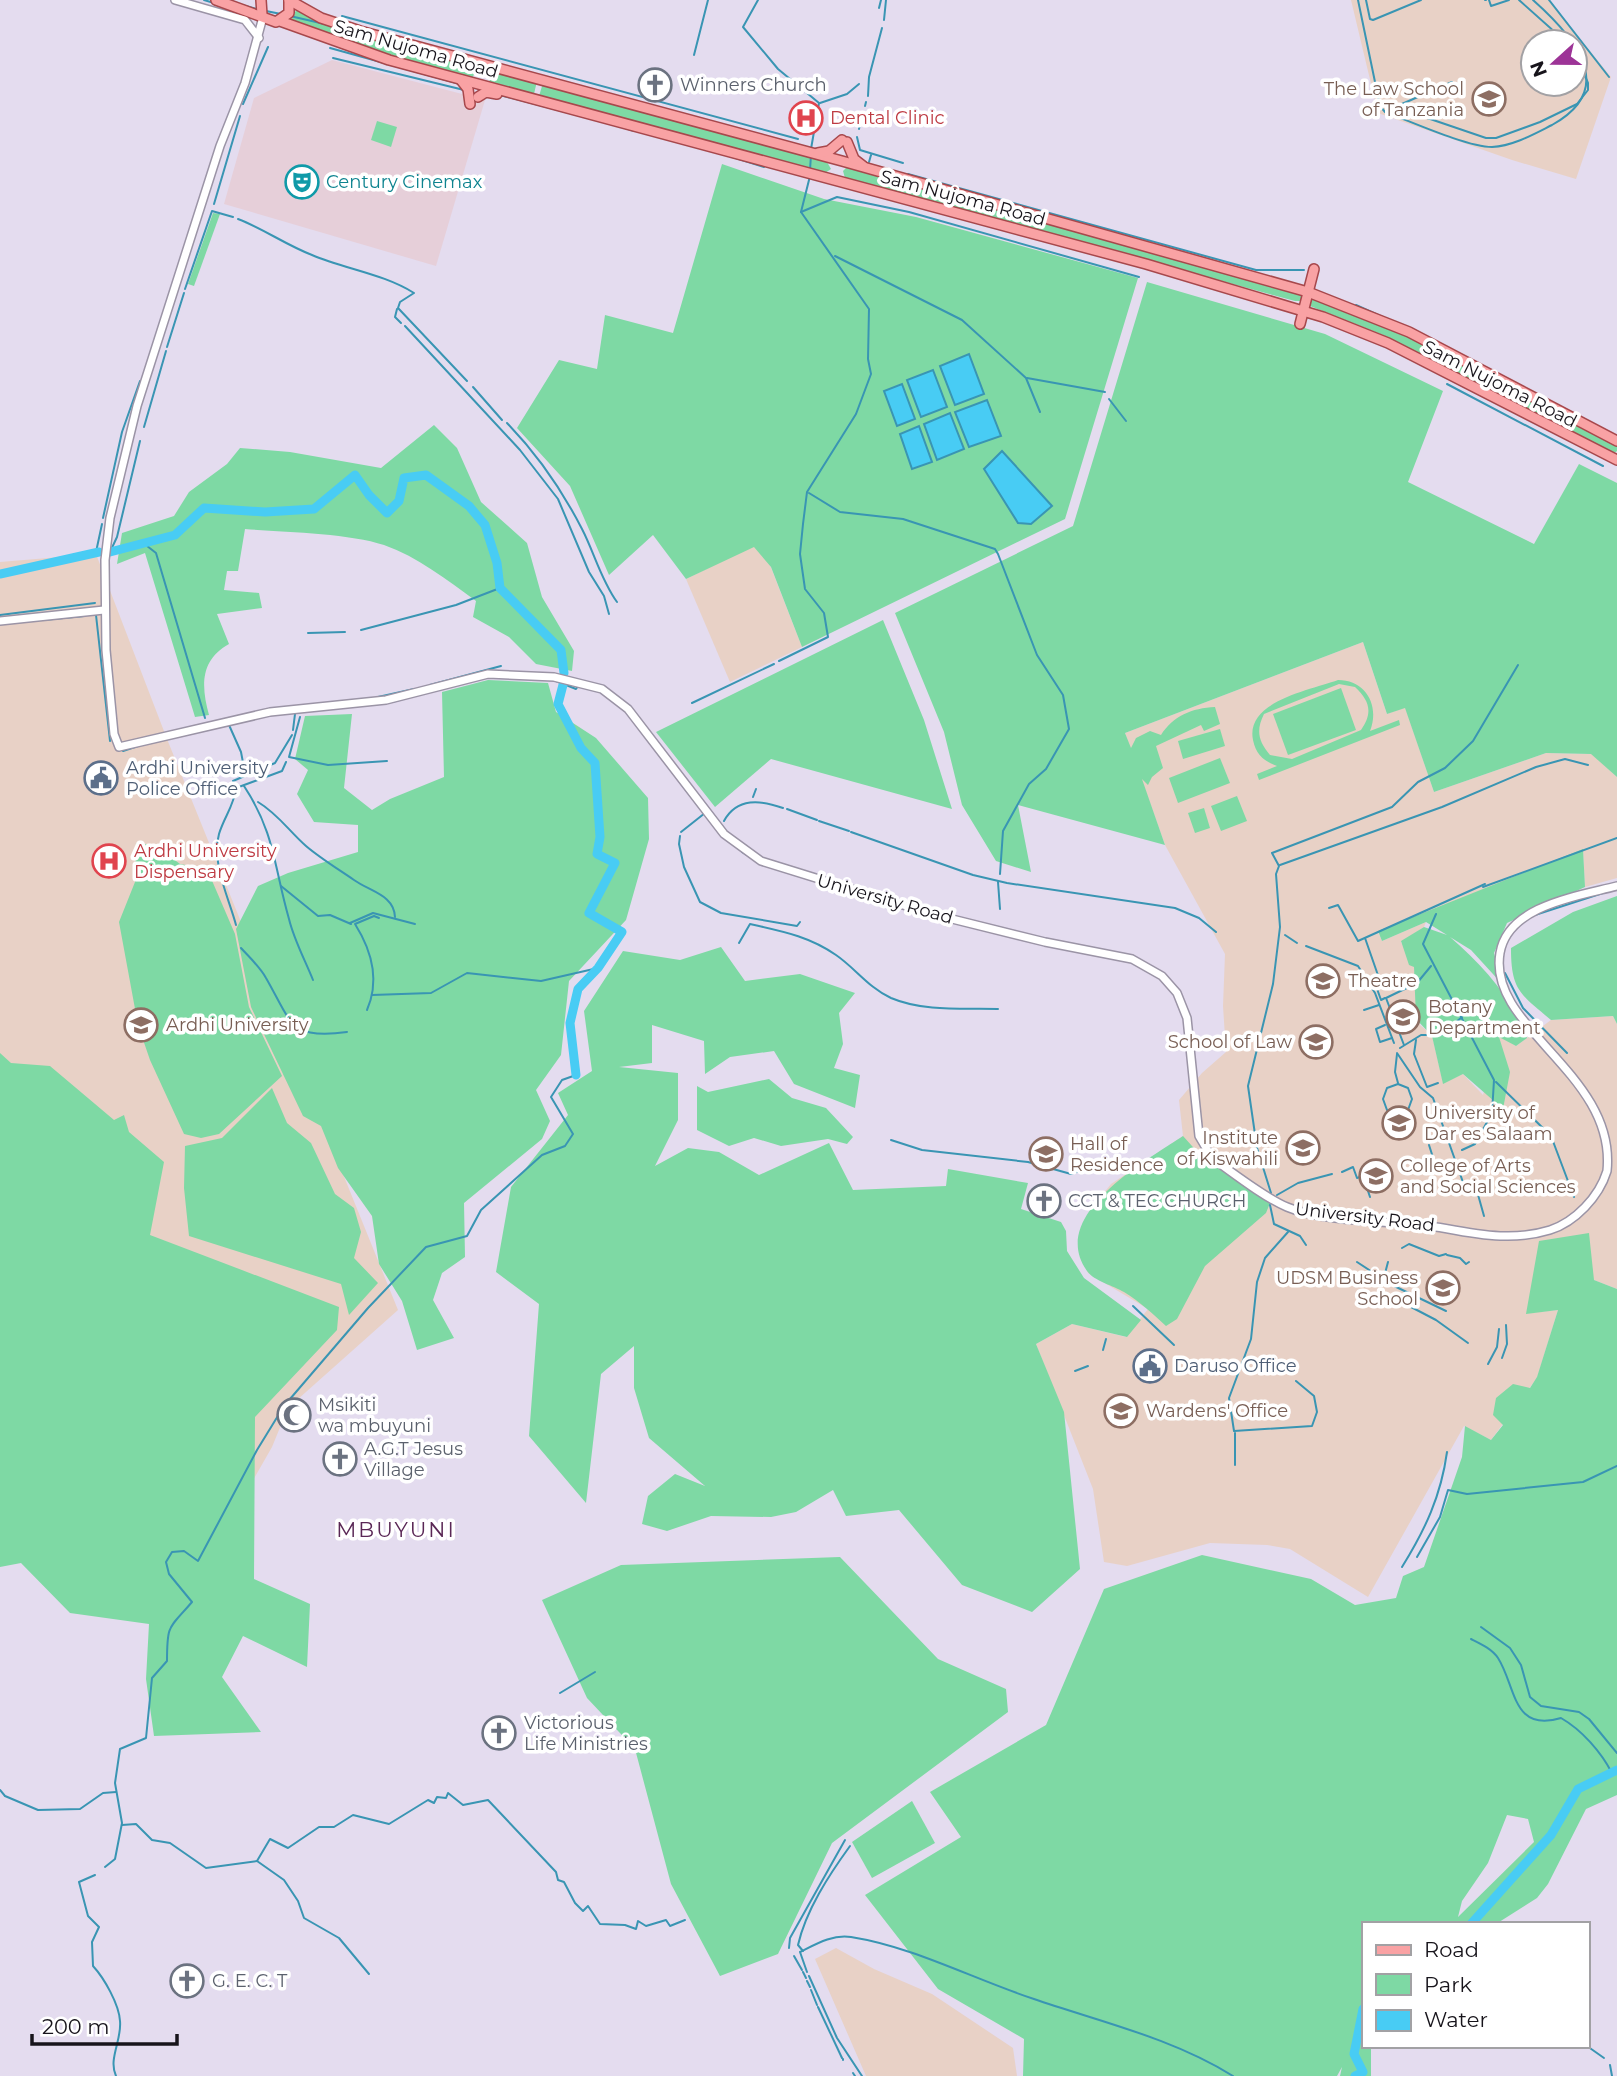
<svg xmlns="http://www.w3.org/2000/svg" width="1617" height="2076" font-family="Montserrat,sans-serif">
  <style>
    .commercial { fill: #e6cfd9 }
    .education { fill: #e8d1c6; fill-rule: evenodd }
    .green { fill: #7ed9a4; fill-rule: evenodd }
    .water { fill: #48ccf4; stroke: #3995b3; stroke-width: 2 }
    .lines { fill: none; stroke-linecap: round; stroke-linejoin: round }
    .stream { stroke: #3995b3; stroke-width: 2 }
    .river { stroke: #48ccf4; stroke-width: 9 }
    .minor-casing { stroke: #9b94a6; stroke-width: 10 }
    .major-casing { stroke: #a7484c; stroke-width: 12 }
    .minor { stroke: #fff; stroke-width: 7 }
    .major { stroke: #f9a2a4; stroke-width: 9 }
    .labels { text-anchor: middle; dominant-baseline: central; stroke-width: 7; stroke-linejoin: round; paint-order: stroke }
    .street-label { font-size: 18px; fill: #17141b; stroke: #fff }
    .worship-label { font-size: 18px; fill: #5b616d; stroke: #fff; text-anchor: start }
    .education-label { font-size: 18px; fill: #785e54; stroke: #fff; text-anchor: start }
    .health-label { font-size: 18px; fill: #be3a42; stroke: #fff; text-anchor: start }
    .culture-label { font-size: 18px; fill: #0d838f; stroke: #fff; text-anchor: start }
    .service-label { font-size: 18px; fill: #4e5e75; stroke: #fff; text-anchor: start }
    .quarter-label { font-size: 21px; letter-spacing: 2px; fill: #5a2756; stroke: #fff }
  </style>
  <rect width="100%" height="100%" fill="#e4dcef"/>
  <polygon class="commercial" points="332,60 485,100 436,266 224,204 254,98"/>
  <g class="education">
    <path d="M1351 0H1549L1611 77 1576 179 1512 160 1378 113ZM1575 42V84H1533V42Z"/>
    <polygon points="761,542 802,647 730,682 686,579"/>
    <polygon points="96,554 167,739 398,1310 288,1408 272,1447 236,1510 33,1550 0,1560 0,562"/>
    <polygon points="1363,642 1387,714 1405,707 1434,792 1546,753 1592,754 1617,777 1617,878 1585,887 1583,850 1378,932 1382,941 1426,922 1424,927 1401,942 1414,967 1420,1025 1432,1035 1443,1083 1463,1074 1483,1095 1499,1036 1516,1046 1551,1020 1613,1016 1617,1024 1617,1289 1594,1280 1532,1291 1527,1313 1558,1310 1537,1378 1491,1440 1464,1426 1368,1597 1290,1549 1267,1545 1210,1543 1127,1566 1104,1562 1093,1489 1036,1344 1072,1324 1126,1337 1148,1309 1088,1273 1079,1252 1079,1236 1091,1209 1111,1184 1183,1136 1179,1100 1202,1073 1226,1052 1223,1006 1225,954 1165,845 1125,733"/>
    <polygon points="836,1948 874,1969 932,1994 1013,2048 1017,2076 866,2076 815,1959"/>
  </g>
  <g class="green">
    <polygon points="297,8 473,66 475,73 472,78 340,40 291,21"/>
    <polygon points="493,70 537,81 534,94 490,82 488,74"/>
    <polygon points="543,83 827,162 831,169 825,173 539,96"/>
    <polygon points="377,121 397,127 391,147 371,140"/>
    <polygon points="722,164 824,199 916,217 1138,278 1065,519 802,647 771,567 754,547 686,579 653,535 609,575 570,486 517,428 559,360 597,369 605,315 673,333"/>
    <polygon points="847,167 1304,293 1302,301 1295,301 845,178 843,171"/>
    <polygon points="213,213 220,214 194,286 188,284"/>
    <path d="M1147 282 1325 334 1443 391 1408 482 1534 544 1579 464 1617 483V777L1591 754 1546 753 1434 792 1405 708 1387 714 1363 642 1125 733 1131 748 1136 738 1150 731 1161 735C1173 716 1192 708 1215 707L1220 724 1204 731 1201 725 1156 746 1163 768 1152 777 1148 785 1142 779 1165 845 1018 805 1031 872 996 861 962 805 944 732 895 613 1073 526Z"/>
    <polygon points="1312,297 1391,327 1617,445 1617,451 1613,454 1383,335 1310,306"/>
    <path d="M434 425 457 448 481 502 527 543 542 597 574 651 572 671 536 664 509 637 473 617 476 601C447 580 418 557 384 545 349 533 283 532 245 529L238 571H227L224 590 259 593 262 608 217 614 229 644C200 660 201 686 209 715L195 717 145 553 117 564 122 533 174 516 189 492 227 464 240 448 290 452 381 468Z"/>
    <polygon points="883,620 924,720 952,809 771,759 715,807 656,732"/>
    <polygon points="488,680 548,683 556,712 596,738 648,798 649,839 626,920 569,981 561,1055 536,1090 550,1121 542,1139 464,1203 465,1257 442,1273 433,1300 454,1338 417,1350 402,1301 379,1264 372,1216 338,1168 321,1126 303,1116 251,1007 236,929 258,886 288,873 358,852 358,825 314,822 297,794 308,770 295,759 305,716 352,714 344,788 372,810 390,799 444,777 442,692"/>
    <path d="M1338 680C1366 680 1380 706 1370 731L1399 720 1400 725 1259 780 1257 774 1277 766C1264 761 1256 755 1253 740 1245 701 1311 690 1338 680ZM1339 684 1355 687C1370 701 1373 713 1361 730L1292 759 1270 755C1258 741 1256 730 1264 714Z"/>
    <polygon points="1341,688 1356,730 1288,755 1273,714"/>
    <polygon points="1220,729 1225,746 1183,759 1178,741"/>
    <polygon points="1220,758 1230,783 1178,803 1169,778"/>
    <polygon points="1237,796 1247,821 1221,831 1211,806"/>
    <polygon points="1204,808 1210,828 1195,833 1188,813"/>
    <polygon points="136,843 155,845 180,864 207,869 235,934 249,1007 282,1076 219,1134 201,1138 184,1134 150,1060 138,1025 119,922 135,882"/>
    <path d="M1583 849 1585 887 1507 923 1494 953 1503 985 1471 950 1450 937C1483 966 1511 996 1527 1038L1516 1046 1499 1037 1510 1072 1503 1109 1463 1074 1443 1084 1432 1036 1416 1019 1414 967 1409 965 1401 941 1424 927 1447 935 1426 922 1382 941 1378 931Z"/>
    <path d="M1617 896V1024L1613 1016 1551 1020C1520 994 1511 990 1511 948L1573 912Z"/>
    <polygon points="721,947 745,981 800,974 855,993 839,1013 843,1044 834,1068 860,1075 855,1108 794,1084 774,1051 730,1057 705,1074 704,1041 652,1025 652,1063 619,1067 678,1073 678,1120 655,1166 688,1148 719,1152 759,1175 829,1143 853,1190 946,1186 948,1169 1028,1183 1021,1209 1061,1222 1066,1231 1067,1251 1084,1278 1141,1320 1127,1337 1072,1324 1036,1344 1064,1412 1080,1569 1032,1612 962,1585 899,1510 846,1516 833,1490 796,1512 771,1517 711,1516 667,1531 642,1524 648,1496 675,1474 705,1486 649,1438 634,1388 634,1346 601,1374 586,1503 529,1436 539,1304 496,1272 511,1187 568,1115 558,1093 592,1071 584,1011 623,951 680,960"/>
    <polygon points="0,1053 11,1063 50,1066 114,1120 124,1115 129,1132 164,1162 150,1235 339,1307 337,1330 255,1417 254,1579 310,1604 307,1667 243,1636 222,1677 261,1732 154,1736 146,1679 149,1624 70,1613 21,1563 0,1567"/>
    <polygon points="769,1079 792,1098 826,1108 853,1137 847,1144 828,1139 781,1146 754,1138 729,1146 697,1130 697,1086 708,1092"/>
    <polygon points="272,1088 287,1123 311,1143 335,1194 354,1208 361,1232 354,1258 378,1283 349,1315 341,1284 189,1236 184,1188 185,1146 222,1138"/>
    <path d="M1183 1136 1201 1156 1270 1203 1266 1213 1205 1266 1177 1319 1166 1326C1153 1314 1140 1302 1124 1292 1114 1286 1094 1281 1087 1271 1047 1215 1147 1160 1183 1136Z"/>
    <path d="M1589 1233 1594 1280 1617 1289V1795L1586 1809 1548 1884 1537 1898 1496 1924H1363V2046H1371V2076H1340L1342 2067 1337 2076H1023L1024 2039 938 1989 865 1895 961 1837 930 1792 1046 1725 1104 1589 1202 1555 1311 1579 1355 1605 1396 1598 1403 1576 1424 1567 1462 1457 1465 1426 1491 1440 1503 1425 1493 1415 1496 1398 1513 1384 1530 1388 1537 1377 1558 1310 1526 1314 1539 1241ZM1507 1815 1528 1819 1534 1842 1458 1917 1462 1901 1488 1863Z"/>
    <polygon points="840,1557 938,1659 1006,1689 1008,1712 832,1843 778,1954 720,1976 671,1884 635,1749 587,1698 542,1600 621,1565"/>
    <polygon points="912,1801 935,1843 872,1878 852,1842"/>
  </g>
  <g class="water">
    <polygon points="969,354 984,394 955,405 940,366"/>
    <polygon points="933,370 947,407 921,417 907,380"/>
    <polygon points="902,384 915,419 897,426 884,391"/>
    <polygon points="987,400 1001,436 969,447 955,412"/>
    <polygon points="950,413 964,449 937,460 924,424"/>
    <polygon points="919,426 932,462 912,469 900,434"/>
    <polygon points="1002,451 1052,506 1031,524 1018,523 984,469"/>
  </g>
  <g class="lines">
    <g class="stream">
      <polyline points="204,0 214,3"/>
      <polyline points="758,0 743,27 778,69 819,103 811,149"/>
      <path d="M1358 0 1380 106 1385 112C1410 121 1467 147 1492 147 1513 146 1534 134 1552 125 1617 89 1578 40 1533 0"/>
      <polyline points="1366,0 1370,19 1373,20 1421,0"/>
      <polyline points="1485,0 1486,0"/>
      <polyline points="1489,0 1491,6 1509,0"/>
      <polyline points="1519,0 1566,42"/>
      <polyline points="1549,0 1609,77"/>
      <polyline points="242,5 257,9"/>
      <polyline points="879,8 881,0"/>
      <polyline points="266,11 281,14"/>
      <polyline points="290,16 329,25"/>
      <polyline points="342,16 798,139"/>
      <polyline points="884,20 886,0"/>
      <polyline points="330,48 460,84"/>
      <polyline points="694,55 708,0"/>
      <polyline points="333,58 464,90"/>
      <polyline points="1452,82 1395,107 1486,138 1496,138 1540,122 1577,104 1588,90 1588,83 1575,53"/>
      <polyline points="500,95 592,119"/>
      <polyline points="868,96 869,77 882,28"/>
      <polyline points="820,103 847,94 859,84"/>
      <polyline points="243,104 268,47"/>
      <polyline points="865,106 866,102"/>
      <polyline points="625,128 634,131"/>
      <polyline points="859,129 862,113"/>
      <polyline points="857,137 860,150 903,163"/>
      <polyline points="726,155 764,167"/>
      <polyline points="869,162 871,155"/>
      <polyline points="810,170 811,155"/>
      <polyline points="908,174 1256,270 1304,270"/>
      <polyline points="214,204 240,116"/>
      <polyline points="801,212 837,197 909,212 1139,277"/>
      <path d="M238 219C264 229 286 245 312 255 345 269 384 274 414 293L400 302 398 308 467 381"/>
      <polyline points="835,256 962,320 1026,378 1040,412"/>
      <polyline points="185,289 212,211 233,217"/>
      <polyline points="1356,305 1387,319"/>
      <polyline points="397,309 395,317 401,323"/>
      <polyline points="405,326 520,450 558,499 589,572 604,596 609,614"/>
      <polyline points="167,347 184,293"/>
      <polyline points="1027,378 1105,392"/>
      <polyline points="1447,384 1603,466"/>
      <polyline points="473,387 502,420"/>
      <polyline points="1109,399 1126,421"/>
      <path d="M507 423C537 454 562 490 582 529 594 552 601 580 617 602"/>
      <polyline points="144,427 166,351"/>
      <polyline points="809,493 840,512 903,519 995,549 998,554 1037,655 1063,695 1069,729 1046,769 1029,784 1003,831 1000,874"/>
      <polyline points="103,518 122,432 140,381"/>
      <polyline points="142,542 156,553 205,718"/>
      <polyline points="96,552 102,524"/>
      <polyline points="110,552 117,537 140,441"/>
      <polyline points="0,615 95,603"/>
      <polyline points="96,615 110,741"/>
      <polyline points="43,620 84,616"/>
      <polyline points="361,630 456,605 500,588"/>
      <polyline points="308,633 345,632"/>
      <polyline points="779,661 828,637 824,613 805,589 800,554 803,524 807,492 856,414 871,374 868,359 869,309 801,212 810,176"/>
      <polyline points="556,681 576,689 578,686"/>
      <polyline points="430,685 501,666"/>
      <polyline points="378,697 414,689"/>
      <polyline points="392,702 410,697"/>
      <polyline points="692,703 774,664"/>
      <polyline points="329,709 379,704"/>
      <polyline points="300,717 289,757 328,765 387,761"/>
      <polyline points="229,725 241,752 245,773"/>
      <polyline points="293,730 295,714"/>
      <polyline points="123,751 138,746"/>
      <polyline points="661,757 689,794"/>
      <polyline points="233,781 275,763 292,735"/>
      <path d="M244 786C275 833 274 867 289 919 294 940 305 960 313 980"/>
      <polyline points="753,797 756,789"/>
      <path d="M258 802C278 814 289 831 306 846 320 858 338 869 354 880 371 892 394 895 395 917"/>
      <polyline points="787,809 817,820"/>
      <path d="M724 821C737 797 761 800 783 808"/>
      <polyline points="819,821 849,831"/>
      <polyline points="681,832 705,813"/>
      <polyline points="851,832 973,875 1007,883 1175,908 1199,918 1216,932"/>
      <polyline points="680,836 679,844 684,867 700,902 721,913 797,926 800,922"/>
      <polyline points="742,852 755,860"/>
      <polyline points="1280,865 1442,807 1536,767 1565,759 1588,765"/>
      <polyline points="998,882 1000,909"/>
      <polyline points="281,886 318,916 330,915 351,924"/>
      <polyline points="829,886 898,907"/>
      <polyline points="1483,887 1617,838"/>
      <polyline points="1329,908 1338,905 1358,941 1485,884"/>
      <polyline points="1436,914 1423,944 1494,1080 1492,1113 1475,1144 1462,1150"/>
      <polyline points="1535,915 1606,892"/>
      <polyline points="350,923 373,913 415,924"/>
      <polyline points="960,924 982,929"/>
      <path d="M236 925C229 898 211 863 219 834 224 817 234 806 236 788L282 771 286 762"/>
      <polyline points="1285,935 1297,943"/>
      <polyline points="1365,938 1380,981 1391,978"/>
      <path d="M739 943 750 924C781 931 809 936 836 955 855 968 869 988 891 998 924 1012 964 1008 998 1009"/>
      <polyline points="1306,946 1358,966 1375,993 1394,1043"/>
      <path d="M241 948C250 958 260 967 266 978 292 1023 289 1040 347 1032"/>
      <polyline points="1505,973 1523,1008 1567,1053"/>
      <polyline points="1380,981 1376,986 1381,1000 1385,998"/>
      <polyline points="372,995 431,993 467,973 541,981 598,968"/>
      <path d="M367 1010C380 980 372 951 355 924L374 916 379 918"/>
      <polyline points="1364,1010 1379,1005"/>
      <polyline points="1385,1025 1376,1029 1380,1042 1392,1038"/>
      <polyline points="1416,1040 1414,1054 1427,1087 1438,1083"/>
      <polyline points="1404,1045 1386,998 1417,983 1431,966"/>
      <polyline points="1400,1048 1421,1035 1441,1035 1462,1017"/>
      <polyline points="1397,1053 1420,1087 1433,1098 1464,1185"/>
      <polyline points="1397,1054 1395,1072 1398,1083"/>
      <polyline points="1496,1082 1551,1136 1574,1197"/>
      <polyline points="1397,1115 1387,1110 1383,1099 1387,1088 1398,1084 1408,1088 1412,1099 1408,1110"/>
      <polyline points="891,1140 922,1150 1028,1162 1071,1174 1090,1167"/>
      <polyline points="1429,1145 1438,1173 1459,1173"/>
      <polyline points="1342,1172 1353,1167 1357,1178 1363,1176 1370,1197"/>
      <polyline points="1477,1191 1484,1216"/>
      <polyline points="1271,1193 1257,1148 1248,1086 1273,984 1280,927 1276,874 1279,866 1272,853 1392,807 1418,782 1445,768 1473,741 1518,665"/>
      <polyline points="1277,1195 1298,1183 1332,1174"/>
      <polyline points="1270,1205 1274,1224 1300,1236 1306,1245"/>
      <polyline points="1288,1232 1265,1258 1257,1282 1251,1339 1229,1398 1234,1431 1312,1426 1317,1412 1314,1396 1296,1381"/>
      <polyline points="1402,1248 1409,1244 1439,1256 1446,1254"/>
      <polyline points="1447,1255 1460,1258 1466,1264 1469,1262"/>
      <polyline points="1357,1262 1386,1281"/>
      <polyline points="1383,1281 1388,1262"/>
      <polyline points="1390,1284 1446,1311"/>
      <polyline points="1388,1295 1436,1320 1468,1343"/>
      <polyline points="1133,1306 1174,1345"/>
      <polyline points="1103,1350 1106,1339"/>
      <polyline points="1502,1358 1507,1344 1506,1325"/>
      <polyline points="1488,1364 1497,1347 1499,1329"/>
      <polyline points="1075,1371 1088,1366"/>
      <polyline points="1235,1433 1235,1465"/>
      <polyline points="1417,1557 1440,1517 1448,1490 1467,1494 1583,1482 1617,1466"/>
      <path d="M1402 1567C1425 1530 1441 1496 1447 1452"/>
      <polyline points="1481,1627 1510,1648 1521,1665 1530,1697 1541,1706 1579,1712 1589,1719 1617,1753"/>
      <path d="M1471 1639C1481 1644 1492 1649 1498 1658 1516 1686 1512 1733 1561 1718 1582 1730 1601 1752 1612 1773"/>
      <polyline points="560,1693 595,1672"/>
      <polyline points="0,1790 5,1796 38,1810 80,1809 103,1793 116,1792"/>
      <polyline points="122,1825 136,1824 152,1840 170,1843 206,1868 257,1861 270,1839 288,1848 319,1827 334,1827 353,1815 389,1824 428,1800 434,1803 437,1797 446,1798 448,1793 463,1805 488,1800 556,1872 558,1880 564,1882 575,1903 583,1911 588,1906 600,1924 625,1925 636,1929 638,1921 646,1926 666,1920 670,1926 685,1920"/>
      <polyline points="257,1861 284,1880 298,1901 304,1918 339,1938 369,1974"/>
      <path d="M105 1867 115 1859 122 1823 115 1783 120 1749 146 1738 152 1678 167 1661C167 1623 169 1629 192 1602L169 1574 166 1562 172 1552 184 1551 198 1561 257 1450 284 1406 368 1308 426 1247 467 1236 481 1210 542 1155 565 1146 573 1134 551 1097 562 1080 576 1075"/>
      <path d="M95 1875 79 1882 88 1916 99 1927 92 1942 93 1966C104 1978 119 2004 120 2021 122 2040 108 2059 116 2076"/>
      <polyline points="789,1948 790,1938 845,1840"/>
      <path d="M803 1951 798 1945C806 1910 829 1875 850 1846"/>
      <polyline points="794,1956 802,1970"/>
      <polyline points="803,1972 806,1978"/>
      <path d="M807 1972 800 1952C816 1944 833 1934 851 1937 914 1947 973 1979 1034 1999 1101 2022 1172 2038 1233 2076"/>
      <polyline points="809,1976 837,2038 862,2076"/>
      <polyline points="807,1981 810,1987"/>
      <polyline points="811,1990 817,2005"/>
      <polyline points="818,2007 842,2058"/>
      <polyline points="1587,2046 1604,2058"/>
      <polyline points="843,2059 843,2060"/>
      <polyline points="1610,2065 1612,2076"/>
      <polyline points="853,2073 855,2076"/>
    </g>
    <g class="river">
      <polyline points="110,552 175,535 204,508 265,512 314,509 355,475 369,495 387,513 399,501 404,478 426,475 469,506 485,525 497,563 500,588 561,650 564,673"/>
      <polyline points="0,574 99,552"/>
      <polyline points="564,681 558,704 581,748 595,763 600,837 597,854 615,863 589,913 622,932 598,968 578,989 570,1023 576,1075"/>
      <polyline points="1471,1924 1551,1835 1578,1789 1617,1770"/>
      <polyline points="1355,2076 1363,2072 1354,2054 1363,2009"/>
    </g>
    <defs>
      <g id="minor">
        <polyline points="175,0 245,20 259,38"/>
        <path d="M263 17 245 83 220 146 137 406 110 518 105 560 106 650 114 734 119 747 270 712 386 700 488 674 554 677 602 689 628 709 724 834 761 861 932 914 1045 942 1132 959 1162 976 1177 993 1187 1018 1199 1136 1212 1158C1233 1173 1265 1198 1287 1207 1322 1222 1390 1221 1429 1226 1454 1229 1482 1237 1508 1236 1521 1236 1537 1234 1550 1230 1575 1222 1599 1197 1607 1171 1617 1074 1487 1028 1500 953 1508 905 1579 896 1617 886"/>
        <polyline points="0,621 104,610"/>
      </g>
      <g id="major">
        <polyline points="216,0 276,22 289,13 289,0"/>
        <polyline points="261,0 262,15"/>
        <polyline points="289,0 321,18 360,31 842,161 1308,292 1409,332 1617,441"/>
        <polyline points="280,21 389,60 1146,264 1323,317 1388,343 1617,460"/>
        <polyline points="461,80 468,89 470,104"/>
        <polyline points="478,97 486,92 497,94"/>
        <polyline points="847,142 854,159 863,166"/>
        <polyline points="818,153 829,151 842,140"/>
        <polyline points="1300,324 1314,269"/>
      </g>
    </defs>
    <use href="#minor" class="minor-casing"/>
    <use href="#major" class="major-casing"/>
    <use href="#minor" class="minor"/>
    <use href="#major" class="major"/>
  </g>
  <defs>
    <symbol id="church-ring" viewBox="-11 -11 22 22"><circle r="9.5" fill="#fff" stroke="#6b7280" stroke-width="1.5"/><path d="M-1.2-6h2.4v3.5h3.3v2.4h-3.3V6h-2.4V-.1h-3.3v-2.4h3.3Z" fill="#6b7280"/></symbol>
    <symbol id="university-ring" viewBox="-11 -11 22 22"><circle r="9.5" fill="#fff" stroke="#8d6e63" stroke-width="1.5"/><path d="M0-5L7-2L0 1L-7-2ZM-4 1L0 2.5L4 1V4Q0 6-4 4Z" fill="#8d6e63"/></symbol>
    <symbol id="hospital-ring" viewBox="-11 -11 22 22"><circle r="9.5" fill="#fff" stroke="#e0444e" stroke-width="1.5"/><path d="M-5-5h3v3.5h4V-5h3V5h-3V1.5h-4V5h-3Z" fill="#e0444e"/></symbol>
    <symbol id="theatre-ring" viewBox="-11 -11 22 22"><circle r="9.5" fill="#fff" stroke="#0f9aa8" stroke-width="1.5"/><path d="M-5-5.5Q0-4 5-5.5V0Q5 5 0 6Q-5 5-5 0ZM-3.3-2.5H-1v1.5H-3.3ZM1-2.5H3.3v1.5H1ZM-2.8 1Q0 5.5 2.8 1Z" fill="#0f9aa8"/></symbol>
    <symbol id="civic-ring" viewBox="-11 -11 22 22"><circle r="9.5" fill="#fff" stroke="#5c6f8a" stroke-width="1.5"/><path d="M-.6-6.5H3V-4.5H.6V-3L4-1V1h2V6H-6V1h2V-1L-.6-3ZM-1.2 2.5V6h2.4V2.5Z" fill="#5c6f8a"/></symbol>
    <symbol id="mosque-ring" viewBox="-11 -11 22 22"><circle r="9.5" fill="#fff" stroke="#6b7280" stroke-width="1.5"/><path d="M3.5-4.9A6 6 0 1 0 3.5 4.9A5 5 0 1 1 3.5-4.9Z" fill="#6b7280"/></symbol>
  </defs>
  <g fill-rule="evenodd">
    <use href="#church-ring" x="636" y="66" width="38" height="38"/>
    <use href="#university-ring" x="1470" y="80" width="38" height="38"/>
    <use href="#hospital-ring" x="787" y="99" width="38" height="38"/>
    <use href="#theatre-ring" x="283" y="163" width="38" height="38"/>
    <use href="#civic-ring" x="82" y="759" width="38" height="38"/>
    <use href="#hospital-ring" x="90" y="842" width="38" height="38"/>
    <use href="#university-ring" x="1304" y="962" width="38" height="38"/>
    <use href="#university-ring" x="1384" y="998" width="38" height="38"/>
    <use href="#university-ring" x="122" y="1006" width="38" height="38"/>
    <use href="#university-ring" x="1297" y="1023" width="38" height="38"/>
    <use href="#university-ring" x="1380" y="1104" width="38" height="38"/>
    <use href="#university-ring" x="1284" y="1129" width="38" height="38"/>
    <use href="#university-ring" x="1027" y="1135" width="38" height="38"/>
    <use href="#university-ring" x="1357" y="1157" width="38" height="38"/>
    <use href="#church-ring" x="1025" y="1182" width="38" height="38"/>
    <use href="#university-ring" x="1424" y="1269" width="38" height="38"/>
    <use href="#civic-ring" x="1131" y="1347" width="38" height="38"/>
    <use href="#university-ring" x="1102" y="1392" width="38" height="38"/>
    <use href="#mosque-ring" x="275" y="1396" width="38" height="38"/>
    <use href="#church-ring" x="321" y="1440" width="38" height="38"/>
    <use href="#church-ring" x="480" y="1714" width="38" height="38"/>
    <use href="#church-ring" x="168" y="1962" width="38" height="38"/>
  </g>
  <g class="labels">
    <g class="street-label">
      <text transform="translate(416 49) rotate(16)">Sam Nujoma Road</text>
      <text transform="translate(963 198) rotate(15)">Sam Nujoma Road</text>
      <text transform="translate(1500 384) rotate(27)">Sam Nujoma Road</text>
      <text transform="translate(885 899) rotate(16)">University Road</text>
      <text transform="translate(1365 1217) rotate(7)">University Road</text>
    </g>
    <g class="worship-label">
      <text x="680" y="85">Winners Church</text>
      <text x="1068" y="1201">CCT &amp; TEC CHURCH</text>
      <text x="318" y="1405">Msikiti<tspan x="318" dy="21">wa mbuyuni</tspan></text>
      <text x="364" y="1449">A.G.T Jesus<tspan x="364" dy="21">Village</tspan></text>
      <text x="524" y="1723">Victorious<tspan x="524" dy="21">Life Ministries</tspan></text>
      <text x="212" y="1981">G. E. C. T</text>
    </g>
    <g class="education-label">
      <text x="1464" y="89" text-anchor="end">The Law School<tspan x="1464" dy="21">of Tanzania</tspan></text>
      <text x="1348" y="981">Theatre</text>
      <text x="1428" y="1007">Botany<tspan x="1428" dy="21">Department</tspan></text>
      <text x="166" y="1025">Ardhi University</text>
      <text x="1292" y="1042" text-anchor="end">School of Law</text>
      <text x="1424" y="1113">University of<tspan x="1424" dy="21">Dar es Salaam</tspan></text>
      <text x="1278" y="1138" text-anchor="end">Institute<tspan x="1278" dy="21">of Kiswahili</tspan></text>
      <text x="1070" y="1144">Hall of<tspan x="1070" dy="21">Residence</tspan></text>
      <text x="1400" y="1166">College of Arts<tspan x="1400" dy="21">and Social Sciences</tspan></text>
      <text x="1418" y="1278" text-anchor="end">UDSM Business<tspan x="1418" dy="21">School</tspan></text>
      <text x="1146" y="1411">Wardens' Office</text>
    </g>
    <g class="health-label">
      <text x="830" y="118">Dental Clinic</text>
      <text x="134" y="851">Ardhi University<tspan x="134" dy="21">Dispensary</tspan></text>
    </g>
    <g class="culture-label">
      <text x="326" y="182">Century Cinemax</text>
    </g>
    <g class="service-label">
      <text x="126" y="768">Ardhi University<tspan x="126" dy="21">Police Office</tspan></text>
      <text x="1174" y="1366">Daruso Office</text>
    </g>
    <g class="quarter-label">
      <text x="396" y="1529">MBUYUNI</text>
    </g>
  </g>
  <rect x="1362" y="1922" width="228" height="126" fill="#ffffff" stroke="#a2a1a4" stroke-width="2"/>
  <rect x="1376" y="1945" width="35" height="10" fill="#f9a2a4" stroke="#a2a1a4" stroke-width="2"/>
  <text x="1424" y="1957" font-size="21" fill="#17141b">Road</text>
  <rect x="1376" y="1974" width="35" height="21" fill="#7ed9a4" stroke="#a2a1a4" stroke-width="2"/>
  <text x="1424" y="1992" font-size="21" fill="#17141b">Park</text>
  <rect x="1376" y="2010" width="35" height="21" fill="#48ccf4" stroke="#a2a1a4" stroke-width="2"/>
  <text x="1424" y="2027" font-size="21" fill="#17141b">Water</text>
  <g transform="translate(1554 63) rotate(249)"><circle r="33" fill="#ffffff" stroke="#a2a1a4" stroke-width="2"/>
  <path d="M0-5L12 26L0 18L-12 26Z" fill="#9d3497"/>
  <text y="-10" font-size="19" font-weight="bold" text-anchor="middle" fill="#17141b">N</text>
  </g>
  <path d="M32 2034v10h145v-10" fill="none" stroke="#17141b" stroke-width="3.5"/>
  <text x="42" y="2034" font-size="21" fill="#17141b" stroke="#ffffff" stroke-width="5" paint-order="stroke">200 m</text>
</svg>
